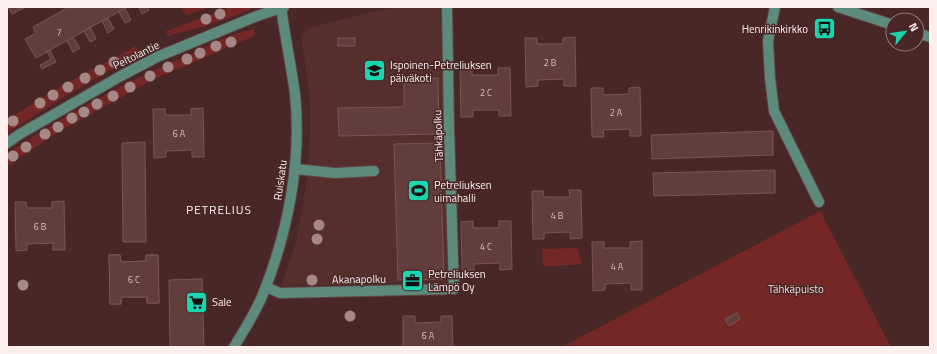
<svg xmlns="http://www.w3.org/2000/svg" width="937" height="354" font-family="'Titillium Web',sans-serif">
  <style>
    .built { fill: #562e2c }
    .green { fill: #752728 }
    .building { fill: #613e3c; stroke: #7a5552 }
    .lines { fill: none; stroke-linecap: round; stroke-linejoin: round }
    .minor-casing { stroke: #614342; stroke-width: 12 }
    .minor { stroke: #5c8a7d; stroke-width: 10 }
    .tree { fill: #a58786 }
    .labels { text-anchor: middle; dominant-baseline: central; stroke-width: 3; stroke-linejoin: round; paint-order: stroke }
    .number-label { font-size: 9px; fill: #d5c3c2 }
    .poi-label { font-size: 11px; fill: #fcefee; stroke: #482726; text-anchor: start }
    .street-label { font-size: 11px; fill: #fcefee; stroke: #482726 }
    .park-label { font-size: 11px; fill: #f1d6d4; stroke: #482726 }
    .neighbourhood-label { font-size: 12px; letter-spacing: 1px; fill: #fcefee; stroke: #482726 }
  </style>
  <rect width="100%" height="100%" fill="#482726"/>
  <polygon class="built" points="397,7 442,7 450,282 281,286 296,242 307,180 310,136 310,99 302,44 302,35 309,28 371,12"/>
  <g class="green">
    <polygon points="181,7 209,7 187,15 185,14"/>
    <polygon points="231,7 252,7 250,10 203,27 168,36 166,31"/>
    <path d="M254 29 255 34 252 37 154 79 57 133 7 166V154C64 115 123 83 186 56 208 46 231 33 254 29Z"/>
    <polygon points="136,46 138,51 116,67 61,99 7,133 7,120 11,117 61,86"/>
    <polygon points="820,211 891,347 562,347"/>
    <polygon points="577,248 582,264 555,266 543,266 542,249"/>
  </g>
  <g class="building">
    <polygon points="8,7 26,7 12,14"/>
    <polygon points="69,7 127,7 36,58 25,39 36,33 33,27"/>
    <polygon points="139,7 147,7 149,10 142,14"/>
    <polygon points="125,8 131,20 125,23 119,12"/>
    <polygon points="108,18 114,29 108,33 102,21"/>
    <polygon points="90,27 96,39 90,42 84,31"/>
    <polygon points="73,37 80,48 73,52 67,41"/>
    <polygon points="575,37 576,86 564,86 564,79 538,80 538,86 526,87 525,38 537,38 537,44 563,44 563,38"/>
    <rect x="338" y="38" width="17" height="8"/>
    <polygon points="50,50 56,62 42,69 40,65 51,59 47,52"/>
    <polygon points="472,68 472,75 498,75 498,68 510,68 511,116 499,116 499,110 473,110 473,117 461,117 460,69"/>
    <polygon points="404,78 438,78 439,134 339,136 338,108 404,107"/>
    <polygon points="640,87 641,136 630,136 630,129 603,130 604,137 592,137 591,88 603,88 603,95 629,94 629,88"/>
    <polygon points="203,108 204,157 192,157 192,150 166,151 166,157 154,158 153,109 165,109 165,115 191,115 191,109"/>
    <polygon points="773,131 773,155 652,159 651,135"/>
    <polygon points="145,142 146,242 123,242 122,143"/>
    <polygon points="440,143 444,279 398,280 394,144"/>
    <polygon points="775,170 775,193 654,196 653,173"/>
    <polygon points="569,190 581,190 582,238 570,239 570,232 544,233 544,239 533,239 532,191 543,191 544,197 570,197"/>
    <polygon points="64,201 65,250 53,250 53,243 27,244 27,250 16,251 15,202 26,202 27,208 52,208 52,202"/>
    <polygon points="473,221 473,228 499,228 499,221 511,221 512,269 500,270 500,263 474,264 474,270 462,270 461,222"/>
    <polygon points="642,241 642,290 631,290 631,283 605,284 605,290 593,291 592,242 604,242 604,248 630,248 630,242"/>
    <polygon points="109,255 120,255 121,262 146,261 146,255 158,255 159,303 147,303 147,297 121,297 121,304 110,304"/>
    <polygon points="109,255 120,255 121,262 146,261 146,255 158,255 159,303 147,303 147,297 121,297 121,304 110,304"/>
    <polygon points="202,279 204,347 170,347 169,280"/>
    <polygon points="737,313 740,319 729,326 725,319"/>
    <polygon points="403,316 415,316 415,323 441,322 441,316 452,316 453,347 403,347"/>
  </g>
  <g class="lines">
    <defs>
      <g id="minor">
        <polyline points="775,7 768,41 770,78 774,111 819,202"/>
        <polyline points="838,7 893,25"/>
        <polyline points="917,33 930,37"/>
        <polyline points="7,143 20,134 119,77 157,57 257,16 284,7"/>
        <polyline points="295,169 335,173 374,171"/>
        <polyline points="266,287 280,293 454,289 449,128 447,7"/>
        <path d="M234 347C244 330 256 312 263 294 288 232 302 161 295 94 291 65 285 36 281 7"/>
      </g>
    </defs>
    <use href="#minor" class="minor-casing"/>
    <use href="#minor" class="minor"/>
  </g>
  <g class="tree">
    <circle cx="220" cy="14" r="5.5"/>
    <circle cx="206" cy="19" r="5.5"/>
    <circle cx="231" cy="42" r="5.5"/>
    <circle cx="216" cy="46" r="5.5"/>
    <circle cx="200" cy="53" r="5.5"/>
    <circle cx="187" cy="59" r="5.5"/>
    <circle cx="114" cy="62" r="5.5"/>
    <circle cx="168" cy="67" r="5.5"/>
    <circle cx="100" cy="70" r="5.5"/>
    <circle cx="150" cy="76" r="5.5"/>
    <circle cx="85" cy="78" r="5.5"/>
    <circle cx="68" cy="87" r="5.5"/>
    <circle cx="130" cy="87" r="5.5"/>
    <circle cx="53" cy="95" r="5.5"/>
    <circle cx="113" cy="96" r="5.5"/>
    <circle cx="40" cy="103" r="5.5"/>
    <circle cx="97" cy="104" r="5.5"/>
    <circle cx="84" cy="112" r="5.5"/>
    <circle cx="72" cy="118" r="5.5"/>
    <circle cx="13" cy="121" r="5.5"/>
    <circle cx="58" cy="127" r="5.5"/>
    <circle cx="45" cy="134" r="5.5"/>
    <circle cx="26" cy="147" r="5.5"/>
    <circle cx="13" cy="156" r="5.5"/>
    <circle cx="319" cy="225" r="5.5"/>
    <circle cx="317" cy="239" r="5.5"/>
    <circle cx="312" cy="280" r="5.5"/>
    <circle cx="23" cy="285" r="5.5"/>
    <circle cx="350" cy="316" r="5.5"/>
  </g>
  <defs>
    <symbol id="bus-square" viewBox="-11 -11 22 22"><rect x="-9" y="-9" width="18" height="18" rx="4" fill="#1bd5b1" stroke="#482726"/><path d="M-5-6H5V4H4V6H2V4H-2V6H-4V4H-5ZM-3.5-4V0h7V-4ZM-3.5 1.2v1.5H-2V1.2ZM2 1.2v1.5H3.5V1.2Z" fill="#111"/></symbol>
    <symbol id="school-square" viewBox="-11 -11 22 22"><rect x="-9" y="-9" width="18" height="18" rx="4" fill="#1bd5b1" stroke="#482726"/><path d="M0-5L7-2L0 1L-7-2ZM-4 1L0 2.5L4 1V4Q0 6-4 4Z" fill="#111"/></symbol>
    <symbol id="stadium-square" viewBox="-11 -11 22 22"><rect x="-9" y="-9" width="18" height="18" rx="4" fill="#1bd5b1" stroke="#482726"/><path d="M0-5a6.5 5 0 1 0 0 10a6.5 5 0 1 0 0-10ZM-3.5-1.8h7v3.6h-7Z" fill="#111"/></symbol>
    <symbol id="office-square" viewBox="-11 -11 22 22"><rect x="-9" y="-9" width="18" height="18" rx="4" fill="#1bd5b1" stroke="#482726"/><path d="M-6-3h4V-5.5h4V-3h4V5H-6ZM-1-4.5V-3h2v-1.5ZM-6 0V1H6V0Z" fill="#111"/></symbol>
    <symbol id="supermarket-square" viewBox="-11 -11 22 22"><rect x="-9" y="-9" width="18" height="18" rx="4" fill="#1bd5b1" stroke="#482726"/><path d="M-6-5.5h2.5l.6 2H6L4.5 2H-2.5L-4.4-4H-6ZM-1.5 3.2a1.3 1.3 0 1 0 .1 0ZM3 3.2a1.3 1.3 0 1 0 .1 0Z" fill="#111"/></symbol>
  </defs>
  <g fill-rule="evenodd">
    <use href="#bus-square" x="812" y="16" width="25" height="25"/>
    <use href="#school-square" x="362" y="58" width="25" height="25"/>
    <use href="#stadium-square" x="406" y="178" width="25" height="25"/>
    <use href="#office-square" x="400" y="268" width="25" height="25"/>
    <use href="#supermarket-square" x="184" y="290" width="25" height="25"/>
  </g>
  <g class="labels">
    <g class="number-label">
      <text x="59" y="32">7</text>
      <text x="550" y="62">2 B</text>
      <text x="486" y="92">2 C</text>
      <text x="616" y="112">2 A</text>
      <text x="179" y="133">6 A</text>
      <text x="557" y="215">4 B</text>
      <text x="40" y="226">6 B</text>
      <text x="486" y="246">4 C</text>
      <text x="617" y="266">4 A</text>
      <text x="134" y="279">6 C</text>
      <text x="428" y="335">6 A</text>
    </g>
    <g class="poi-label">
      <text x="808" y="29" text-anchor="end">Henrikinkirkko</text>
      <text x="390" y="65">Ispoinen-Petreliuksen<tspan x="390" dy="13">päiväkoti</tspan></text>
      <text x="434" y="185">Petreliuksen<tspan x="434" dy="13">uimahalli</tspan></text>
      <text x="428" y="274">Petreliuksen<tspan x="428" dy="13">Lämpö Oy</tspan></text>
      <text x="212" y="302">Sale</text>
    </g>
    <g class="street-label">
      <text transform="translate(136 55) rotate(-26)">Peltolantie</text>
      <text transform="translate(438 136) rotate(-92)">Tähkäpolku</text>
      <text transform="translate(280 180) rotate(-82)">Ruiskatu</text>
      <text transform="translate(359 279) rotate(-1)">Akanapolku</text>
    </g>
    <g class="park-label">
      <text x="796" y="289">Tähkäpuisto</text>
    </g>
    <g class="neighbourhood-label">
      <text x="219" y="209">PETRELIUS</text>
    </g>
  </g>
  <rect width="937" height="354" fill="none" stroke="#fcefee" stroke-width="16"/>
  <g transform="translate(905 32) rotate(61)"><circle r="19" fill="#482726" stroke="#907776"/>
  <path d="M0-3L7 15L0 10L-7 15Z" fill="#1bd5b1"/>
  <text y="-6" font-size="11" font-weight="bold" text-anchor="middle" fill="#fcefee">N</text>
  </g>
</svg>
